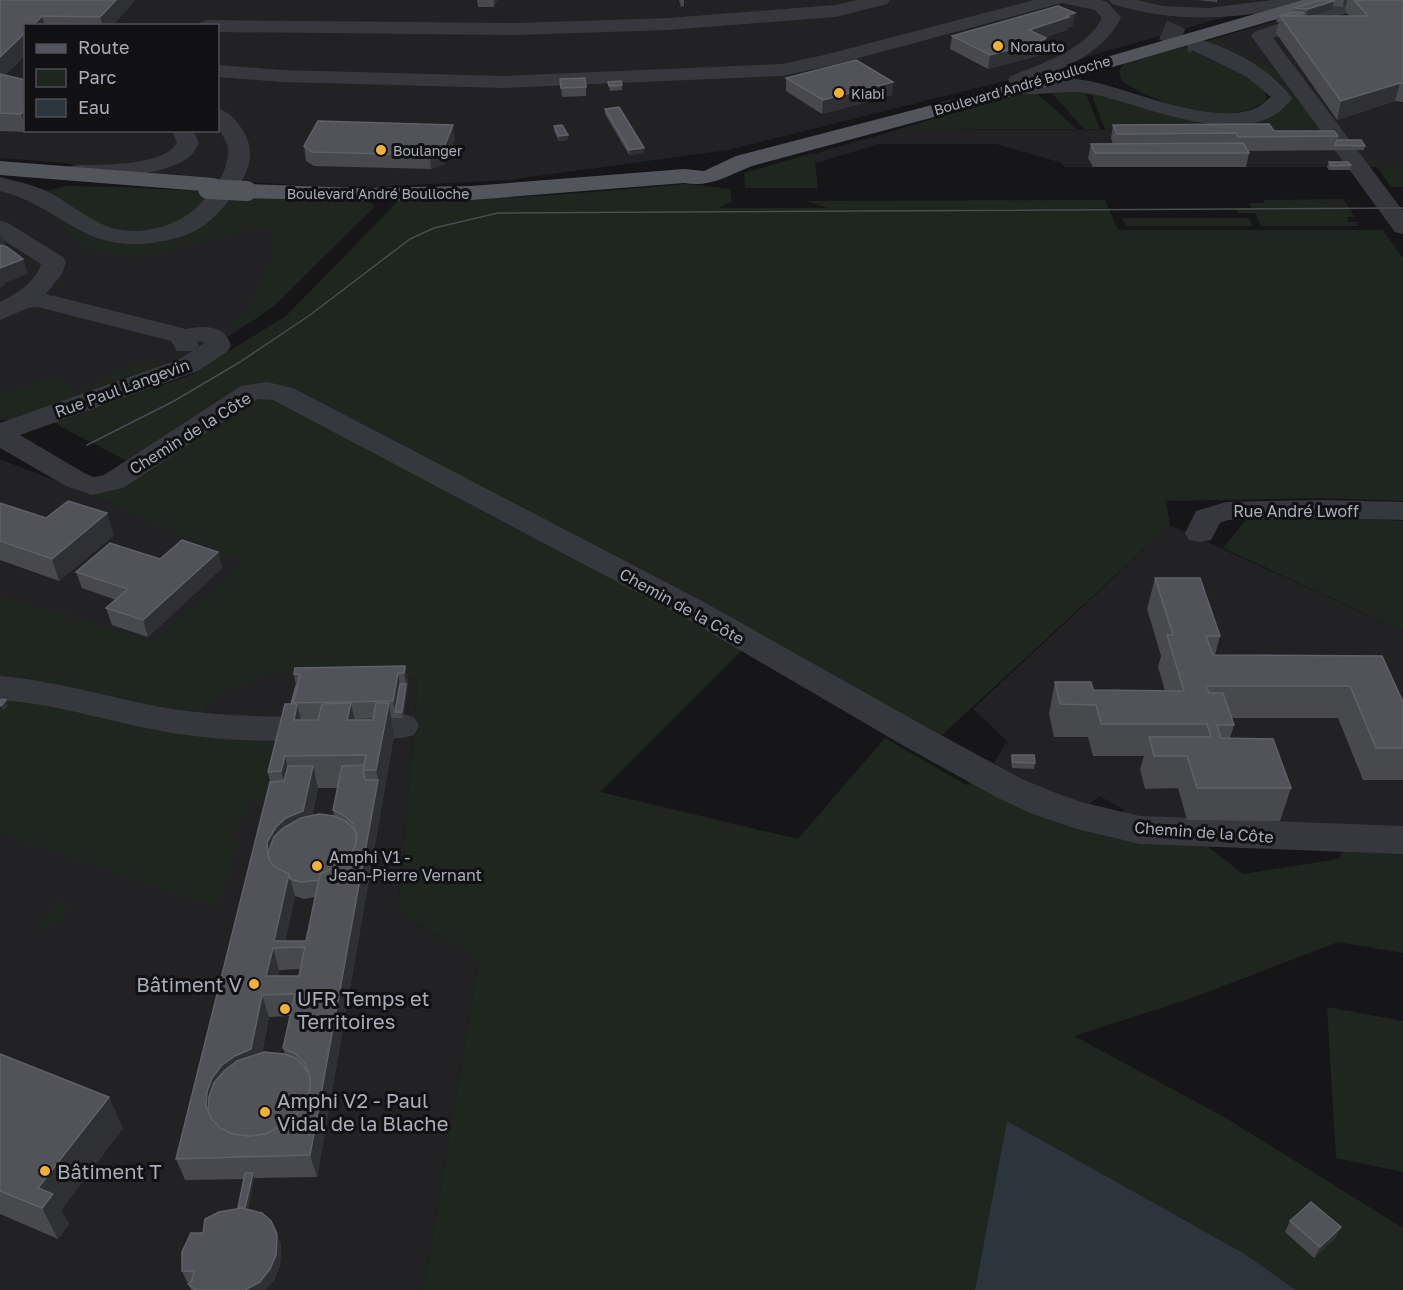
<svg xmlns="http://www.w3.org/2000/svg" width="1403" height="1290" font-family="'Golos Text',sans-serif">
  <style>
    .built { fill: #222225; fill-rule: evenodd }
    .green { fill: #1e261f }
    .water { fill: #2c353c }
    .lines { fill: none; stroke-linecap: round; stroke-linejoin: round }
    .minor-tunnel { stroke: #333438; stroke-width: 20; stroke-dasharray: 20 10; stroke-linecap: butt }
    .minor { fill: #37383d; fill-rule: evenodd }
    .major { fill: #53555c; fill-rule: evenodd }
    .tram { stroke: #4a4c52; stroke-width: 1.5 }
    .major-bridge { stroke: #53555c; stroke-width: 20 }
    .wall { fill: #47494d; fill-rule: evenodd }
    .shaded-wall { fill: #2f3033 }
    .building { fill: #525359; stroke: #5f6168; stroke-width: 1.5; fill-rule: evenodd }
    .poi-dot { fill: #f2b134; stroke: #111113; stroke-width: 2 }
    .labels { text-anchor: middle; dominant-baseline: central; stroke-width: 6; stroke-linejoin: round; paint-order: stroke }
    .far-poi-label { font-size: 14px; fill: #a8adb8; stroke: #111113; text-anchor: start }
    .far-street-label { font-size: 14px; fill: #a8adb8; stroke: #111113 }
    .street-label { font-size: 16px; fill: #a8adb8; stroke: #111113 }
    .poi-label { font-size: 16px; fill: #a8adb8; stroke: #111113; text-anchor: start }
    .near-poi-label { font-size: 20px; fill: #a8adb8; stroke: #111113; text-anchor: start }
  </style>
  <rect width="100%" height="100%" fill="#161618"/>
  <g class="built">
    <path d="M0 0H1284L989 85 728 150 508 180 389 186 329 187 128 174 66 163 0 158ZM26 26H218V130H26Z"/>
    <polygon points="1347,0 1403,0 1403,167 1348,167 1329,170 1327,167 1064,167 1062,163 996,144 880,144 815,163 818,188 745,188 746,173 897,130 1252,129 1306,106 1281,73 1217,38"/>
    <polygon points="0,190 375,206 274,306 201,355 16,420 0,420"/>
    <polygon points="0,459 92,495 244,561 153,644 276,671 294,682 418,679 398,912 479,959 425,1279 419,1290 0,1290"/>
    <polygon points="1170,525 1403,631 1403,831 1126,822 1123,809 1099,796 1086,807 992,767 1007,741 973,709"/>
  </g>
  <g class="green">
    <path d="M1217 38 1281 73 1321 125 1309 128 1105 129 1092 96 1086 94 1100 129H1084L1049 90 1034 91 1077 129 896 130 1034 89 1080 88 1169 113 1267 117C1333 90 1224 53 1202 42Z"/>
    <path d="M1184 46 1255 81 1264 89 1267 99C1232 131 1156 104 1122 81L1119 71 1125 62Z"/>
    <polygon points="813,153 818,188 745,188 744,173"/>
    <polygon points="1377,167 1403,167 1403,187 1391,187"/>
    <path d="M688 184 730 189 732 202 718 208H828L806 201 1105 200 1118 230H1383L1403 258V501L1322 498 1166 501 1170 525 931 745 749 643 600 792 798 839 885 738 966 785 975 781 1028 810 1054 821 1128 839 1208 847 1243 874 1339 859 1345 843 1403 844V953L1338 942 1192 998 1074 1036 1224 1117 1403 1228V1290H1296L1245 1254 1007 1122 975 1290H419L425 1279 479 959 398 912 418 679 294 682 276 671C252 682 224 688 205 706L204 719 0 680V597L14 599 42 610 70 614 152 644 243 562 92 495 237 399 127 461 52 422 189 376 286 316 398 201 542 196Z"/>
    <polygon points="65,186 124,187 215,192 198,213 172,226 136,233 106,230 42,192"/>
    <polygon points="230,194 368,201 375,206 274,306 251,322 227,330 251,304 270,264 275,247 272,228 253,230 141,258 91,250 61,230 67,228 34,203 137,242"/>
    <polygon points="1343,199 1355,217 1347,217 1348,222 1358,222 1359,226 1261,226 1255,213 1238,213 1235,208 1251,208 1249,203 1265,203 1264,200"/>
    <polygon points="1122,218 1248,218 1253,226 1126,226"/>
    <polygon points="183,353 200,353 31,414 0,417 0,396 54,376 76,393 143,358 163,366"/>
    <polygon points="1348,518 1403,521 1403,631 1223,548 1246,520"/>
    <polygon points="0,693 299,734 266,804 257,805 257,799 248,799 239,827 234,827 232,836 237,836 238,843 217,908 0,833"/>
    <polygon points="62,898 66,902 66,912 59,923 33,931"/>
    <polygon points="1327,1007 1403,1021 1403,1172 1336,1158"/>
  </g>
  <polygon class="water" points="1007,1121 1245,1254 1296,1290 975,1290"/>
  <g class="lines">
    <polyline class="minor-tunnel" points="1163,30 1195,44"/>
    <g class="minor">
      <polygon points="858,0 890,0 887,4 835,17 668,30 517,35 218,32 218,26 199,26 201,22 208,20 517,23 668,18 835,5"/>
      <path d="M1034 0H1101L1107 2 1121 17C1106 51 1067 67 1034 81 1052 79 1071 77 1089 81 1134 90 1213 127 1256 108 1261 106 1266 100 1271 97L1247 77 1188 48 1185 44 1188 40 1195 38C1229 47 1272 69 1292 98 1251 158 1141 102 1087 93 1062 89 1036 98 1013 92L1010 88 1012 85 1008 80 1011 76C1041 64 1087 49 1102 18L1095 10 1062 3 833 65 782 76 504 88 281 82 218 77V65L281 70 504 76 782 64 824 55Z"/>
      <path d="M1109 0H1137L1163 6 1208 8 1273 0H1308L1305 4C1239 20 1177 24 1112 4Z"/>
      <polygon points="1374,0 1394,0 1397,4 1394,8 1388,9 1344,14 1273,38 1403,211 1403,234 1395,232 1251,36 1254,32 1334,5"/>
      <path d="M218 109C229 111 236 120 242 129 248 138 251 148 250 159 247 181 219 217 200 228 184 238 162 242 143 244 80 248 55 204 0 191V177C15 181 30 184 44 190 65 199 82 216 104 225 133 238 175 229 198 206 210 193 224 179 227 160 231 145 224 139 218 127 216 122 218 113 218 109Z"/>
      <path d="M172 130H193L199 143C196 148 193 155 188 158 165 175 95 183 68 177L65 172 68 167 76 165C100 165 164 166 177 143Z"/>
      <path d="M0 221 8 223 63 257 66 262 62 274 46 294 186 329C204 325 226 325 231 346L227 352 198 371 20 435 86 474 94 477 104 475 241 386 267 382 293 388 702 601 928 728 1022 779 1056 793 1081 802 1140 816 1403 826V854L1140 844 1077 829 1030 813 996 797 904 746 680 615 273 400 258 399 123 488 92 495 66 486 0 448V423L180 359 192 351H177L171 341 38 307 28 308 0 320V302C16 294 35 283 41 264L0 238ZM200 341 204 343 197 348 199 345 197 342Z"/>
      <polygon points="1324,500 1403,502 1403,520 1324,518 1228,520 1220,523 1211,540 1200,542 1189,540 1185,533 1196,511 1226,502"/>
      <path d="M0 676C61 681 119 701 179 710 253 720 328 716 402 714L414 717 419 726 414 735 402 738C328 740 252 745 179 734 119 725 61 704 0 700Z"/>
    </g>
    <g class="major">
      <path d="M1303 0H1332L1329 4 1027 92 752 166C729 175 710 188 684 183L471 200 359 201 247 198 239 196 236 191 239 186 247 184 359 188 471 186 684 169 704 171 736 156 1013 84Z"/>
      <polygon points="0,161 214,178 222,180 225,185 222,190 214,192 0,175"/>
    </g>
    <polyline class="tram" points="87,445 174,401 240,362 310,315 410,239 434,228 498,213 1403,208"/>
    <polyline class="major-bridge" points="208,189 247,191"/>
  </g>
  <g class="wall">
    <polygon points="0,0 135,0 112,26 26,26 26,54 5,75 26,80 26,130 28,130 26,132 0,131"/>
    <polygon points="477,0 497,0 494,7 478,7"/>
    <polygon points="679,0 684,0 684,6 681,7"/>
    <polygon points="1197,0 1217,0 1217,2"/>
    <path d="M1320 0H1403V102L1395 101 1337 120 1276 33 1279 22H1276L1277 18 1293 13 1294 7ZM1333 6 1343 7 1346 6 1345 10 1349 16H1308L1332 10Z"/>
    <polygon points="1073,26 1068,27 1067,30 1045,37 1044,51 1037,56 988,69 950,49 952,36"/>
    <polygon points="786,78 893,82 892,95 822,114 786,91"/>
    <polygon points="560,79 586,87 586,96 562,97"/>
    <polygon points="608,82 622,85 622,90 610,91"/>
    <polygon points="605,109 644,148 644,153 629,155 605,114"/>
    <polygon points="1113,125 1274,131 1338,136 1337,140 1365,146 1364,150 1248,151 1249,153 1246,167 1093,167 1088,158 1091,144 1113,144 1111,139"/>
    <polygon points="554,126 568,135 568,140 559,141 554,131"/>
    <polygon points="455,139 444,164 431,169 314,166 306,161 304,146"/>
    <polygon points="1329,162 1351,165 1350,170 1329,170 1327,167"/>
    <polygon points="0,503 46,518 114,535 59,581 0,560"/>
    <polygon points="218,552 222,568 148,637 112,625 106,608 116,600 82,588 76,572"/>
    <polygon points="1155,578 1220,636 1215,655 1382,656 1403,702 1403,780 1363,780 1338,718 1231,718 1234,725 1230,738 1291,788 1280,821 1187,820 1178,788 1145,789 1140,769 1144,756 1093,756 1088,737 1054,737 1049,714 1055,682 1093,690 1165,691 1158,667 1161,656 1147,609"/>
    <path d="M405 666 408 683 403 718H391L394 735 317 1177 254 1178 248 1209 281 1244 280 1265 274 1280 265 1290H191L188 1284 191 1282H187L182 1271 203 1233 238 1208 244 1179 185 1180 176 1159 270 782 268 772 291 704 296 686 294 674ZM373 718V720H354V719ZM301 719H319L318 720H301ZM318 788H338L333 810 334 816H312ZM295 896 304 899 315 897 306 941H285ZM300 969 299 976H278L279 970ZM290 1016 283 1048 285 1054 262 1053 269 1017Z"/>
    <polygon points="1012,755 1035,763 1034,769 1012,768 1011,760"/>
    <polygon points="0,1054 123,1128 61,1210 69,1224 58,1239 0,1214"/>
    <polygon points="1290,1221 1341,1227 1335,1238 1314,1258 1285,1232"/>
  </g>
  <g class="shaded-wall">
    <polygon points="116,0 135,0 112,26 103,26 100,17"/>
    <polygon points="494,0 497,0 494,7"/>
    <polygon points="1344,0 1347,0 1346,6 1343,7"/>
    <polygon points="1334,1 1332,10 1305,17 1308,9"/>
    <polygon points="1075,13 1073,26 1068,27 1067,30 1027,43 1029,30"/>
    <polygon points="42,16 45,26 32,26"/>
    <polygon points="26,32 26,54 0,80 0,57"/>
    <polygon points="1046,38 1044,51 1037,56 988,69 990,55"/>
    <polygon points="893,82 892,95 822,114 823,100"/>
    <polygon points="1400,83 1395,101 1337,120 1341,101"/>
    <polygon points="26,109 26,129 21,114"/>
    <polygon points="453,125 455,139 444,164 431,169 430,155"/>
    <polygon points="568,135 568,140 559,141 559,136"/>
    <polygon points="644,148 644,153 629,155 629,150"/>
    <polygon points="2,235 7,250 0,253 0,236"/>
    <polygon points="23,259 28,274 5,283 5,285 0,288 0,268"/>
    <polygon points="107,513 114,535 59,581 52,559"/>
    <polygon points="218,552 222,568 148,637 143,620"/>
    <polygon points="405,666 408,683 403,718 402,712 406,684 404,673"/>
    <polygon points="398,673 401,690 395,712 393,701"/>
    <polygon points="6,700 8,706 3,711 1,706"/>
    <polygon points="351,703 358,736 347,720"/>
    <polygon points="389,703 394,735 317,1177 310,1155 378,780 376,770"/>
    <polygon points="297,704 305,736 294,720"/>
    <polygon points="285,756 293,789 290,804 281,771"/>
    <polygon points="313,766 318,788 308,834 273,868 268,858 267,842"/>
    <polygon points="289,874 295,896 284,947 274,941"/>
    <polygon points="273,948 279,970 274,994 266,976"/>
    <polygon points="262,995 269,1017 258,1071 214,1125 206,1106 207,1092 212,1078"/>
    <polygon points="109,1097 123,1128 61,1210 69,1224 58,1239 42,1208 38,1188"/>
    <polygon points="253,1173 254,1178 246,1218 244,1213"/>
    <polygon points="1341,1227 1335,1238 1314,1258 1320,1247"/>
    <polygon points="277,1234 281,1244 280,1265 274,1280 265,1290 245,1290"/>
  </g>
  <g class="building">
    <polygon points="0,0 116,0 100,17 42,16 32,26 26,26 26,32 0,57"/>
    <polygon points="1320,0 1333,0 1334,1 1308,9 1294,8"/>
    <polygon points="1354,0 1403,0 1403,83 1400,83 1341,101 1280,16 1368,16"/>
    <polygon points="1058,6 1075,13 1066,16 1069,17 1029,30 1046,38 1039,42 990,55 952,36"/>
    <polygon points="1295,12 1304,13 1292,16 1281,16"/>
    <polygon points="856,60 893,82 823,100 786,78"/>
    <polygon points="0,74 26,80 26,109 21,114 0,113"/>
    <polygon points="585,78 586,87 561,88 560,79"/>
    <polygon points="621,81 622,85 609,86 608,82"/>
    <polygon points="619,107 644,148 629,150 605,109"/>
    <polygon points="318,121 453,125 443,150 430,155 312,152 304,146"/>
    <polygon points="1269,124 1274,131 1334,131 1338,136 1238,137 1236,133 1117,134 1113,125"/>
    <polygon points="562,125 568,135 559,136 554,126"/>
    <polygon points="1337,140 1361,140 1365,146 1335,145"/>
    <polygon points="1243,143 1249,153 1095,153 1091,144"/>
    <polygon points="1329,162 1348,162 1351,165 1331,166"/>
    <polygon points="0,245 7,247 23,259 0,268"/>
    <polygon points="68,501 107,513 52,559 0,541 0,503 46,518"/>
    <polygon points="182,540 218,552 143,620 106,608 128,589 76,572 110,543 160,559"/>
    <polygon points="1155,578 1200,578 1220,636 1206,636 1213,655 1382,656 1403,702 1403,748 1376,748 1350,686 1206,686 1209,693 1223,693 1234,725 1217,725 1221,738 1273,739 1291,788 1197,788 1187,756 1154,756 1149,737 1211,737 1207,724 1101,724 1096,705 1060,704 1055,682 1091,682 1093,690 1184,691 1167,635 1173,635"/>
    <polygon points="405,666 404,673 398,673 393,701 293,703 300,674 294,674 295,668"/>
    <polygon points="400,684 406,684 402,712 395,712"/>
    <polygon points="296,686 298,686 293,703 294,704 291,704"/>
    <polygon points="2,699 6,700 1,706 0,705 0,701"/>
    <polygon points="351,703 347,720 373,720 376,703 389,703 376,770 363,770 366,755 285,756 281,771 268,772 285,704 297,704 294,720 318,720 322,704"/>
    <polygon points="1012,755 1034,755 1035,763 1013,762"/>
    <path d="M364 765 363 770 365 780H378L310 1155 176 1159 270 782 284 781 288 766H313L303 811 286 818 276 827 267 842 268 858 275 867 289 874 274 941H306L320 874 340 865 350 855 356 844 357 834 353 824 345 816 333 810 342 766ZM305 947 299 976H266L273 948ZM295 994 283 1048 296 1054 305 1064 310 1076V1089L305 1103 295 1116 281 1126 265 1134 249 1136 233 1134 220 1128 211 1118 206 1106 207 1092 212 1078 222 1065 235 1056 251 1049 262 995Z"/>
    <polygon points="319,814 334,816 346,821 354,829 356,835 356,844 350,855 340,865 320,874 319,880 300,882 290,879 289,874 275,867 270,861 268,853 274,837 283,828 301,818"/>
    <polygon points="264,1052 285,1054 297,1059 306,1069 310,1077 310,1089 305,1103 295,1116 281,1126 265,1134 249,1136 233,1134 220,1128 211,1118 208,1111 209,1097 214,1083 224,1071 237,1061"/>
    <polygon points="0,1054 109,1097 38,1188 53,1194 42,1208 0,1191"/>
    <polygon points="245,1173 253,1173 245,1208 238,1208"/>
    <polygon points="1311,1202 1341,1227 1320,1247 1290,1221"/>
    <polygon points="242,1208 262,1213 271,1221 277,1234 276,1255 270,1269 260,1282 245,1290 196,1290 188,1284 192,1280 194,1271 182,1271 182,1252 191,1233 203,1233 205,1219 219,1212"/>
  </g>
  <g class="poi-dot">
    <circle cx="998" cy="46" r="6"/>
    <circle cx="839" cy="93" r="6"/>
    <circle cx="381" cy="150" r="6"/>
    <circle cx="317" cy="866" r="6"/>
    <circle cx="254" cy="984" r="6"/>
    <circle cx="285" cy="1009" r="6"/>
    <circle cx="265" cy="1112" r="6"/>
    <circle cx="45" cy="1171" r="6"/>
  </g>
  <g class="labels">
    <g class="far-poi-label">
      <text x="1010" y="46">Norauto</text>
      <text x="851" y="93">Kiabi</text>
      <text x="393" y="150">Boulanger</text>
    </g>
    <g class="far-street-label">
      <text transform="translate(1022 85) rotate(-16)">Boulevard André Boulloche</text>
      <text x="378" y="193">Boulevard André Boulloche</text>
    </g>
    <g class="street-label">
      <text transform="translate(122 388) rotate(-20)">Rue Paul Langevin</text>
      <text transform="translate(190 433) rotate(-32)">Chemin de la Côte</text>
      <text x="1296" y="511">Rue André Lwoff</text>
      <text transform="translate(682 606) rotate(29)">Chemin de la Côte</text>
      <text transform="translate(1204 832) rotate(4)">Chemin de la Côte</text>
    </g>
    <g class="poi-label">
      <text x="329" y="857">Amphi V1 -<tspan x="329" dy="18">Jean-Pierre Vernant</tspan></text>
    </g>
    <g class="near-poi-label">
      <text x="242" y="984" text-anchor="end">Bâtiment V</text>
      <text x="297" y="998">UFR Temps et<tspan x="297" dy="23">Territoires</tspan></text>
      <text x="277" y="1100">Amphi V2 - Paul<tspan x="277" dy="23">Vidal de la Blache</tspan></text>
      <text x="57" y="1171">Bâtiment T</text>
    </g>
  </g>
  <rect x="24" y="24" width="195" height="108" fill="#111113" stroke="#4d4f55" stroke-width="1.5"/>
  <rect x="36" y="44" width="30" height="9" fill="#53555c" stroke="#4d4f55" stroke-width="1.5"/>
  <text x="78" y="54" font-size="18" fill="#a8adb8">Route</text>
  <rect x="36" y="69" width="30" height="18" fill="#1e261f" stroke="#4d4f55" stroke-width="1.5"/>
  <text x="78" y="84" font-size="18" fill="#a8adb8">Parc</text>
  <rect x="36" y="99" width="30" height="18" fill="#2c353c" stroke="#4d4f55" stroke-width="1.5"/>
  <text x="78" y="114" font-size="18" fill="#a8adb8">Eau</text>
</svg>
